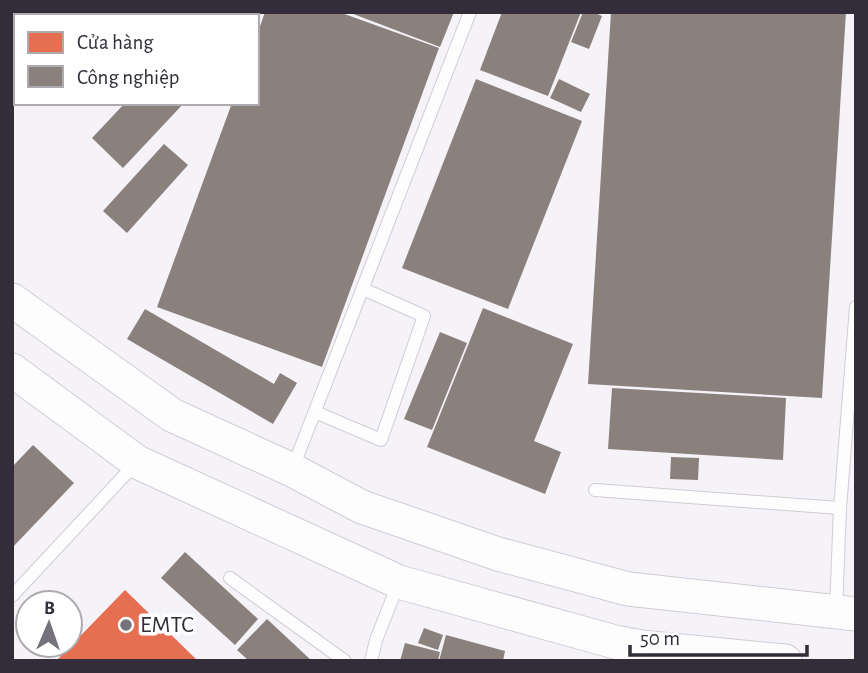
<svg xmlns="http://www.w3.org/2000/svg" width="868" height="673" font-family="'Alegreya Sans',sans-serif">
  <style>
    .shops { fill: #e76f51 }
    .industry { fill: #8a817c }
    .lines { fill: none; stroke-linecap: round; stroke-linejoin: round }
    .lane-casing { stroke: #d0ccd5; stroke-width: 14 }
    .secondary-casing { stroke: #d0ccd5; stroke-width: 35 }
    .lane { stroke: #fefdfe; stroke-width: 12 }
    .secondary { stroke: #fefdfe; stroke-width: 33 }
    .poi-dot { fill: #76727c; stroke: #fff; stroke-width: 2.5 }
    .labels { text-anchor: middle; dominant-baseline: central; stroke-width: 7; stroke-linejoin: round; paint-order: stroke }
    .poi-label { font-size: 24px; fill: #322d39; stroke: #fff; text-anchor: start }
  </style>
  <rect width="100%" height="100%" fill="#f5f2f8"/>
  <polygon class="shops" points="125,590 198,661 56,661"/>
  <g class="industry">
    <polygon points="12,12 92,12 88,16 16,16 16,62 12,59"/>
    <polygon points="265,12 339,12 439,48 322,367 157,307 232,103 257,103 257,35"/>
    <polygon points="348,12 454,12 440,47"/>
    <polygon points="502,12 581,12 548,96 480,70"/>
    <polygon points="583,12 593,12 602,16 589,49 571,42"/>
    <polygon points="611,12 846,12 822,398 588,384"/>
    <polygon points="476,79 582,121 508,309 402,268"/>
    <polygon points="559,79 590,94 581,112 550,98"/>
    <polygon points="125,103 184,103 123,168 92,138"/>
    <polygon points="164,144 188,165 127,233 103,211"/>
    <polygon points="483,308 573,344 534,441 561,452 545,494 427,447"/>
    <polygon points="145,309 274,384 280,373 297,383 273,424 127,339"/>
    <polygon points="440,332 467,343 432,430 404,419"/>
    <polygon points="612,388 786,398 783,460 608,449"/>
    <polygon points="33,445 74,483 12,548 12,467"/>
    <polygon points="671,457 699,458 698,480 670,479"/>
    <polygon points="185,552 258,619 235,645 161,578"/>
    <polygon points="267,619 312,661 249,661 237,650"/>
    <polygon points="424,628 443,635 438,650 418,643"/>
    <polygon points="446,635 505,651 503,661 439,661"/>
    <polygon points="405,643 440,652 438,661 400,661"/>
  </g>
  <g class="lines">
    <defs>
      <g id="lane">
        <polyline points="113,16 117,12"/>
        <polyline points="12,94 16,97"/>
        <polyline points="315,412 381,440 424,316 363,289"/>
        <polyline points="292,470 470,12"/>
        <polyline points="595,490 840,508"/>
        <polyline points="230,578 345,661"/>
        <polyline points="12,596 136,463"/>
        <polyline points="836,611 840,508 856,307"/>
        <polyline points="371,661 376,640 399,582"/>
      </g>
      <g id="secondary">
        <polyline points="12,300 172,415 292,470 362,507 498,554 628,589 856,614"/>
        <polyline points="12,370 137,462 399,582 615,642 641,647 785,661"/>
      </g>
    </defs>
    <use href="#lane" class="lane-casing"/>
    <use href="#secondary" class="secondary-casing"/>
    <use href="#lane" class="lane"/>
    <use href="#secondary" class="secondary"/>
  </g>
  <circle class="poi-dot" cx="126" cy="625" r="7"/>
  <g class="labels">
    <g class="poi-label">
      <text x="140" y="625">EMTC</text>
    </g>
  </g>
  <rect width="868" height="673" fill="none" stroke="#322d39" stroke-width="28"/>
  <rect x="14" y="14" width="245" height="91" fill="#ffffff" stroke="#adabb0" stroke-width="2"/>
  <rect x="28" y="32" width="35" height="21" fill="#e76f51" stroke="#adabb0" stroke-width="2"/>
  <text x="77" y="49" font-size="21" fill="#322d39">Cửa hàng</text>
  <rect x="28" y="66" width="35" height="21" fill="#8a817c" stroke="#adabb0" stroke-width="2"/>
  <text x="77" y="84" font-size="21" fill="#322d39">Công nghiệp</text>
  <g transform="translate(49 624) rotate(2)"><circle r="33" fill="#ffffff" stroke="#adabb0" stroke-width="2"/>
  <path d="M0-5L12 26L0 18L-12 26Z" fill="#76727c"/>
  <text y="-10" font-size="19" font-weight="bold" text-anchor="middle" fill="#322d39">B</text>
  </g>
  <path d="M630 645v10h177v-10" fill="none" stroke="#322d39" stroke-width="3.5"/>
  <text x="640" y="645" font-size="21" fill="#322d39" stroke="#ffffff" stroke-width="5" paint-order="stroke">50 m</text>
</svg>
